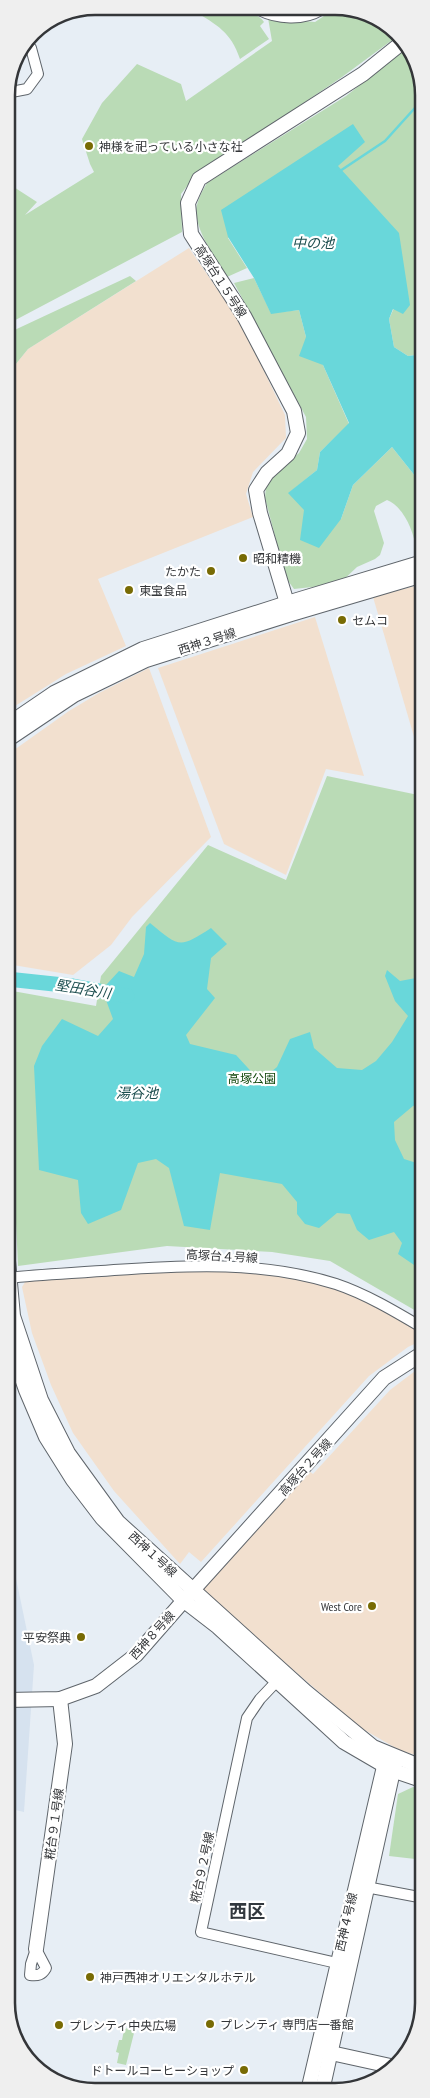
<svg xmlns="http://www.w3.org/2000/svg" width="430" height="2098" font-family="'PT Sans Narrow','Noto Sans JP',sans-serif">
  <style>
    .built { fill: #d6e2ef }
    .industrial { fill: #f2e0cf }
    .green { fill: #badbb6 }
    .water { fill: #69d7da }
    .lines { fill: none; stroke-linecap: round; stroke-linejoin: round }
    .stream { stroke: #69d7da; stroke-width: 2.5 }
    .river { stroke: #69d7da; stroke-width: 15 }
    .street-casing { stroke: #5f656b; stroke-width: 12 }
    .secondary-casing { stroke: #5f656b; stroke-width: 16 }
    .street { stroke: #fff; stroke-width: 10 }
    .secondary { stroke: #fff; stroke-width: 14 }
    .poi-dot { fill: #786b04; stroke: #fff; stroke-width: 2 }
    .labels { text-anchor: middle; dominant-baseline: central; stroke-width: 4.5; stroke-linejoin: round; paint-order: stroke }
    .poi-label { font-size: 12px; fill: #343639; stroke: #fff; text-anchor: start }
    .street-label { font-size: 12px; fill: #343639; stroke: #fff }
    .park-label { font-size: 12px; fill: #10460a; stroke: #fff }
    .water-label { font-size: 14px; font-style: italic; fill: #1b4d4e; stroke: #fff }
    .district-label { font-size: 18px; font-weight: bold; fill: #32383e; stroke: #fff }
    .rim { fill: none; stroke: #343639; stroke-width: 2.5 }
  </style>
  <rect width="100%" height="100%" fill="#e7eef5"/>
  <polygon class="built" points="7,1535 34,1665 24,1812 7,1808"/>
  <g class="industrial">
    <polygon points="189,248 242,325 285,415 286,438 253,472 246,494 253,517 98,579 126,646 66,674 7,711 7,375 28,349"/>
    <polygon points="423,584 423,741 415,740 373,597"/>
    <polygon points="315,617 364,776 326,769 286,875 224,844 158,668"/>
    <polygon points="149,668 211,837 132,917 111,945 73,975 7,964 7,755 69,711 99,693"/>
    <polygon points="159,1264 304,1274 423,1325 423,1340 408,1347 369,1376 201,1562 189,1552 180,1564 114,1491 73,1433 51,1385 32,1333 22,1287 27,1279"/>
    <polygon points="423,1365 424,1757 401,1751 361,1728 199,1589 309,1471 313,1474 390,1390"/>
  </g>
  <g class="green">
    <polygon points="358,9 399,35 342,77 194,177 181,194 182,232 6,325 6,182 37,202 25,215 94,172 90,164 82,139 102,103 137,64 181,84 186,101 272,41 268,18 315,22 333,10"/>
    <path d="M194 11C212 11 253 5 264 22L260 26 269 39 240 59C231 32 217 25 194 11Z"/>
    <path d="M407 48 423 84V354L408 356 394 347 389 319 394 308 345 175 337 166 228 238 247 268 227 277C216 258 198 236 196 212 196 203 202 191 207 183L346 96Z"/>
    <polygon points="130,276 136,281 28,349 7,375 6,334"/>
    <path d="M254 278 271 313 299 310 306 337 323 365 349 424 320 452 317 470 289 493 341 519 353 485 392 447 423 486V551L416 549C414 532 404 507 387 500L376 506 374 511 384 543 380 555 375 559 357 567 339 584 294 589 286 578 265 498 266 486 270 478 299 453 307 439 306 417 234 283Z"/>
    <polygon points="327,776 423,796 423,1315 330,1261 272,1252 167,1246 18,1266 7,1026 7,990 96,1006 101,976 208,845 286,880"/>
    <polygon points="413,1787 424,1790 424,1860 389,1856 398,1794"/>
    <polygon points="131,2020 136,2025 126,2065 117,2063 119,2053 116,2052 119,2040 122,2040 124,2030 130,2026 128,2022"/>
  </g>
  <g class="water">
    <polygon points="353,124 365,142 338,166 399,233 410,305 403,314 393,309 389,319 394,347 408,356 423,354 423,486 392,447 353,485 341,519 319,548 300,540 304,510 288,493 317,470 320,452 349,423 323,365 299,356 306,337 299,310 271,314 254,278 228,237 221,210"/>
    <path d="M150 923C179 947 179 949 211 928L227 944 211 958 207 989 215 998 186 1035 190 1044 236 1055 260 1081 277 1067 290 1039 310 1032 314 1048 337 1068 362 1070 376 1061 392 1042 408 1016 395 1001 385 976 387 970 400 981 416 978 423 994V1103L413 1106 394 1122 395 1140 404 1159 423 1165V1253L417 1267 398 1254 402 1243 394 1232 369 1240 357 1230 350 1214 337 1213 319 1228 305 1224 297 1214V1202L282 1184 220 1173 210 1230 184 1226 169 1168 156 1159 138 1163 121 1210 88 1224 81 1213 78 1180 39 1170 34 1066 42 1046 62 1019 98 1036 113 1019 106 1000 107 984 119 971 134 977 144 954 146 927Z"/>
  </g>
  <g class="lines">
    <polyline class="stream" points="340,171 385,141 423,99"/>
    <polyline class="river" points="7,979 73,986 127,996"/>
    <defs>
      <g id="street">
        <path d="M259 10C277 19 303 21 321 10"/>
        <polyline points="6,93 27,89 38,74 31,48 27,44"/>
        <path d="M8 1278C43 1274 79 1273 114 1270 188 1265 264 1261 336 1284 366 1294 396 1312 423 1328"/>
        <polyline points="277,1681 260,1699 247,1718 201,1932 337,1963"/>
        <polyline points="366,1887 424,1898"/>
        <path d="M36 1949 46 1968C42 1975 38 1976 30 1975L31 1964Z"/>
      </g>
      <g id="secondary">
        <polyline points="287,603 260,513 256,490 267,473 288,454 298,433 294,411 244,316 191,234 188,203 199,179 363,74 404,41"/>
        <polyline points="7,725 54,693 143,649 287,603 423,562"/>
        <polyline points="7,740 74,695 146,660 291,614 423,575"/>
        <polyline points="7,1250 13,1316 41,1400 68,1453 118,1522 306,1692 373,1747 424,1768"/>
        <polyline points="7,1330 10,1345 26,1390 46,1437 73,1480 102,1518 183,1600 218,1627 344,1742 392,1770 424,1781"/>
        <polyline points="7,1700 60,1699 96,1686 136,1655 193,1590 384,1378 423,1353"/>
        <polyline points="36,1949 65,1744 60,1699"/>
        <polyline points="322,2051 395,2067"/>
        <polyline points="308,2091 386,1758"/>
        <polyline points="322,2091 395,1762"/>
      </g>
    </defs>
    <use href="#street" class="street-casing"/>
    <use href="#secondary" class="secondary-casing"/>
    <use href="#street" class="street"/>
    <use href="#secondary" class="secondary"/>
  </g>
  <g class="poi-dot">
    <circle cx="89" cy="146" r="5"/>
    <circle cx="243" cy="558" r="5"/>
    <circle cx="211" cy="571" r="5"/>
    <circle cx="129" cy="590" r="5"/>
    <circle cx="342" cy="620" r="5"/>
    <circle cx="372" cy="1606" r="5"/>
    <circle cx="81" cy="1637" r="5"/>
    <circle cx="90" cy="1977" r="5"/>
    <circle cx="210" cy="2024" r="5"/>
    <circle cx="59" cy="2025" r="5"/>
    <circle cx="244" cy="2070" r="5"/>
  </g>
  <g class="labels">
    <g class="poi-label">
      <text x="99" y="146">神様を祀っている小さな社</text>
      <text x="253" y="558">昭和精機</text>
      <text x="201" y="571" text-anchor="end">たかた</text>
      <text x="139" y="590">東宝食品</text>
      <text x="352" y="620">セムコ</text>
      <text x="362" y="1606" text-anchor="end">West Core</text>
      <text x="71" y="1637" text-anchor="end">平安祭典</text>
      <text x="100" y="1977">神戸西神オリエンタルホテル</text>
      <text x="220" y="2024">プレンティ 専門店一番館</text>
      <text x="69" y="2025">プレンティ中央広場</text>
      <text x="234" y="2070" text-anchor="end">ドトールコーヒーショップ</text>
    </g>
    <g class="street-label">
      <text transform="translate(221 281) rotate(57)">高塚台１５号線</text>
      <text transform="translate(207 641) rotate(-18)">西神３号線</text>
      <text transform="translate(222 1256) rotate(3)">高塚台４号線</text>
      <text transform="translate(305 1467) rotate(-48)">高塚台２号線</text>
      <text transform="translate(153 1554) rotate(42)">西神１号線</text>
      <text transform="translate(152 1635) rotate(-48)">西神８号線</text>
      <text transform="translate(54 1824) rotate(-82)">糀台９１号線</text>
      <text transform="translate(202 1867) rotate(-78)">糀台９２号線</text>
      <text transform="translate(346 1922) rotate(-77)">西神４号線</text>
    </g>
    <g class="park-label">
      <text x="252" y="1078">高塚公園</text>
    </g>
    <g class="water-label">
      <text x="313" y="243">中の池</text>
      <text transform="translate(83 989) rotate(9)">堅田谷川</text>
      <text x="137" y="1093">湯谷池</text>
    </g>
    <g class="district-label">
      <text x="247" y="1911">西区</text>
    </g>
  </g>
  <path d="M0 0H430V2098H0ZM95 15H335A80 80 0 0 1 415 95V2003A80 80 0 0 1 335 2083H95A80 80 0 0 1 15 2003V95A80 80 0 0 1 95 15Z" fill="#efefef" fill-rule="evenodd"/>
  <path class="rim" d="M95 15H335A80 80 0 0 1 415 95V2003A80 80 0 0 1 335 2083H95A80 80 0 0 1 15 2003V95A80 80 0 0 1 95 15Z"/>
</svg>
